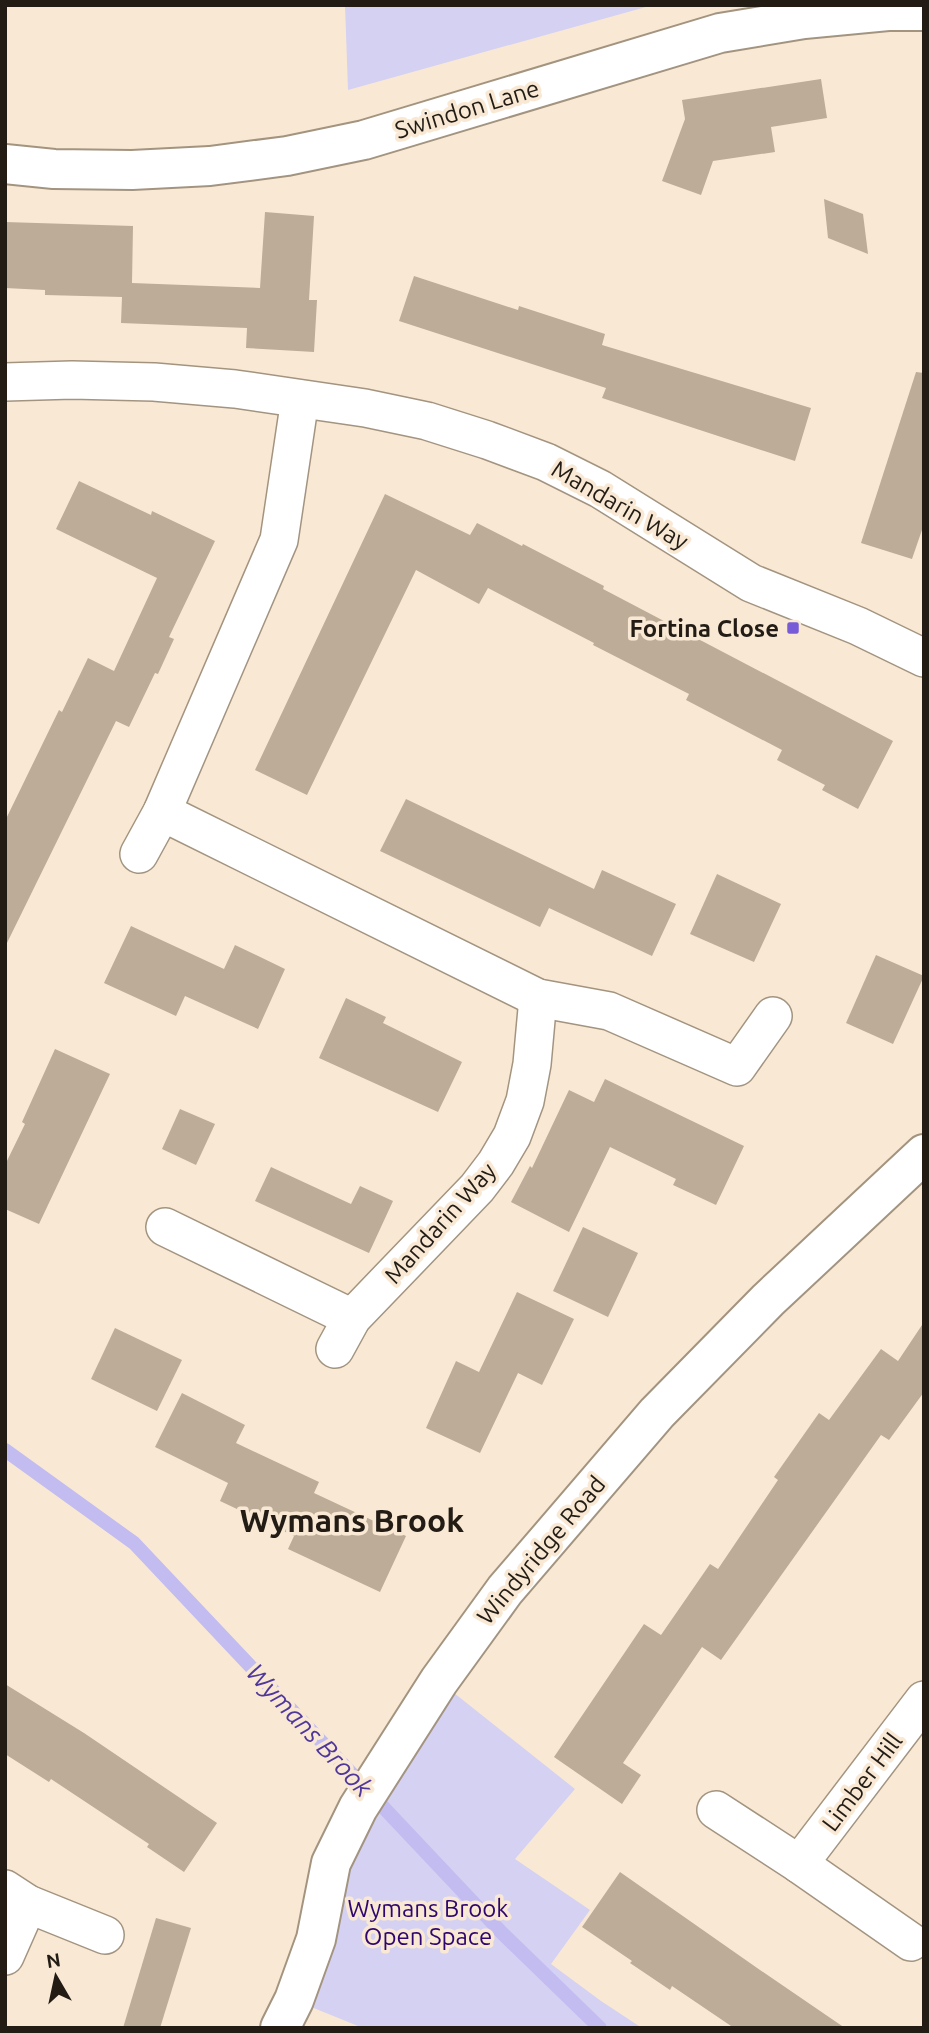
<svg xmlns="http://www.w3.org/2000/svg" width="929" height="2033" font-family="Ubuntu,sans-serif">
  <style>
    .green { fill: #d4d1f2 }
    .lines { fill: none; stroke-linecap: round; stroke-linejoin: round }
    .stream { stroke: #c2bcf1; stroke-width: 14 }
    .building { fill: #bcac98 }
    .street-casing { stroke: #a39480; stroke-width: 40 }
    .secondary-casing { stroke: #a39480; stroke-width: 42 }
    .street { stroke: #fff; stroke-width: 37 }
    .secondary { stroke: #fff; stroke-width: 38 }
    .poi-dot { fill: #785cd7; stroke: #f9e9d4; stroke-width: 2.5 }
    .labels { text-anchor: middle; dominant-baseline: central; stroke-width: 7; stroke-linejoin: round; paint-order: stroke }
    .street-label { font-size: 24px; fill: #221c15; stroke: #f9e9d4 }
    .poi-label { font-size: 24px; font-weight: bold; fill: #221c15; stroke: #f9e9d4; text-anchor: end }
    .park-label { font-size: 24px; fill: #2f066f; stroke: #f9e9d4 }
    .water-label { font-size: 26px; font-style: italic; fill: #50389b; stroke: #f9e9d4 }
    .district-label { font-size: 32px; font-weight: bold; fill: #221c15; stroke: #f9e9d4 }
  </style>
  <rect width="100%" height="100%" fill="#f9e9d4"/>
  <g class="green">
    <polygon points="345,5 653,5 348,90"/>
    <polygon points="439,1681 575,1789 515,1859 590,1910 551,1964 601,2001 642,2028 363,2028 294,2000 331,1863"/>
  </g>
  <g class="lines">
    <polyline class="stream" points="5,1450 134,1543 502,1933 600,2028"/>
  </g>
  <g class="building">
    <polygon points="821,79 827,118 771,127 775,152 713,161 701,195 662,181 685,119 682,100"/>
    <polygon points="824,199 863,214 868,254 828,238"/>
    <polygon points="265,212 314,216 309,300 317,300 314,352 246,348 247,328 121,323 122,297 45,295 45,290 5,288 5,222 133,226 132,283 260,288"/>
    <polygon points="414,276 518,310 519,306 605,334 602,345 811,408 795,461 602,398 606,388 399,321"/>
    <polygon points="916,372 924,373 924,524 912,559 861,543"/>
    <polygon points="79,481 151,515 152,511 215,541 169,637 174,639 158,674 155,673 129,727 116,721 5,947 5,821 59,710 62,712 88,658 114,671 157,578 56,529"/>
    <polygon points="385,494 470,535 477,523 522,546 523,544 604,586 603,589 893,741 858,809 822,790 825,785 777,760 782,750 686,700 689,694 593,645 594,643 488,588 479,604 416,570 307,795 255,770"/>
    <polygon points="406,799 594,889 602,870 676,904 652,956 549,908 540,927 380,851"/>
    <polygon points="717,874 781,904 754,962 690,934"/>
    <polygon points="131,926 224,969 235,945 285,969 258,1029 185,996 176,1016 104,983"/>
    <polygon points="876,955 924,976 893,1044 846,1023"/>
    <polygon points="346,998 386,1017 383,1023 462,1062 438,1112 319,1058"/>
    <polygon points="55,1049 110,1074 39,1224 5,1209 5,1165 25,1124 22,1122"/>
    <polygon points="605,1079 744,1146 716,1205 673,1185 676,1179 610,1147 569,1232 511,1202 530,1166 532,1168 569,1090 594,1102"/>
    <polygon points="180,1109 215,1124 196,1165 162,1149"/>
    <polygon points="271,1167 351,1204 360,1186 393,1201 369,1253 255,1201"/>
    <polygon points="583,1227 638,1253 608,1317 553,1291"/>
    <polygon points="517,1292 574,1319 542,1385 518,1373 480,1453 426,1428 456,1361 479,1372"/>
    <polygon points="924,1322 924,1392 889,1440 881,1435 721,1660 702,1647 623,1763 641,1775 622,1804 554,1757 644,1624 661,1635 710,1564 718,1569 778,1480 774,1477 819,1413 829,1420 881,1349 898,1361"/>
    <polygon points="115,1328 182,1360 157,1411 91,1379"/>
    <polygon points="182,1393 245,1425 236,1443 319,1482 314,1493 406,1536 380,1592 288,1549 294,1536 220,1501 228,1483 155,1447"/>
    <polygon points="5,1684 84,1733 217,1823 184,1872 147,1847 149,1844 51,1779 49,1782 5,1754"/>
    <polygon points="620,1872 760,1970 845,2028 734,2028 672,1986 670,1990 630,1963 632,1961 582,1927"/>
    <polygon points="156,1918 191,1928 160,2028 123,2028"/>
  </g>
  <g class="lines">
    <defs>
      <g id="street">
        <polyline points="5,382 72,380 154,382 235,389 365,408 427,421 487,440 546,462 600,489 751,583 858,626 924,658"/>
        <polyline points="162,812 538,998 609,1011 737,1067 773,1016"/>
        <polyline points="139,854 162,812 279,540 300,399"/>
        <polyline points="165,1227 352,1318"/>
        <polyline points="335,1349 352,1318 477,1188 496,1163 512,1136 525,1101 532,1064 538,998"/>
        <polyline points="716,1810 799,1864 911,1942"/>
        <polyline points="799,1864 924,1700"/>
        <polyline points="5,1889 28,1904 105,1935"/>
        <polyline points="5,1956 28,1904"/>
      </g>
      <g id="secondary">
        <polyline points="5,164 54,169 132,170 210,166 287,156 364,140 720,33 804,19 888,11 924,11"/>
        <polyline points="280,2028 294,2000 316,1939 331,1863 358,1808 439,1681 505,1590 657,1413 768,1300 924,1154"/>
      </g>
    </defs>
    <use href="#street" class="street-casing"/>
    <use href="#secondary" class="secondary-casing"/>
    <use href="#street" class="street"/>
    <use href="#secondary" class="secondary"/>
  </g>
  <rect class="poi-dot" x="786" y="621" width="14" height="14" rx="3.5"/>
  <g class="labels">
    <g class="street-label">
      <text transform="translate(467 109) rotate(-17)">Swindon Lane</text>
      <text transform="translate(620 505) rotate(30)">Mandarin Way</text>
      <text transform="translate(440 1223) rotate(-48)">Mandarin Way</text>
      <text transform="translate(541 1550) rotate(-50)">Windyridge Road</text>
      <text transform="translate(862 1782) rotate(-53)">Limber Hill</text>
    </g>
    <g class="poi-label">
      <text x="779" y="628">Fortina Close</text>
    </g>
    <g class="park-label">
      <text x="428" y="1908">Wymans Brook<tspan x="428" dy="28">Open Space</tspan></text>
    </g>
    <g class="water-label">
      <text transform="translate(310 1730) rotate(47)">Wymans Brook</text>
    </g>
    <g class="district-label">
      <text x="352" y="1520">Wymans Brook</text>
    </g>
  </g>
  <rect width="929" height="2033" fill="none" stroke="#221c15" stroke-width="14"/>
  <g transform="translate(56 1977) rotate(351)" stroke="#f9e9d4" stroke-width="5" paint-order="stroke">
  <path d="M0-5L12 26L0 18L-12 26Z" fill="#221c15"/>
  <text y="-10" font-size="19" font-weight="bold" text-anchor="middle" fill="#221c15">N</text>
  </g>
</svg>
